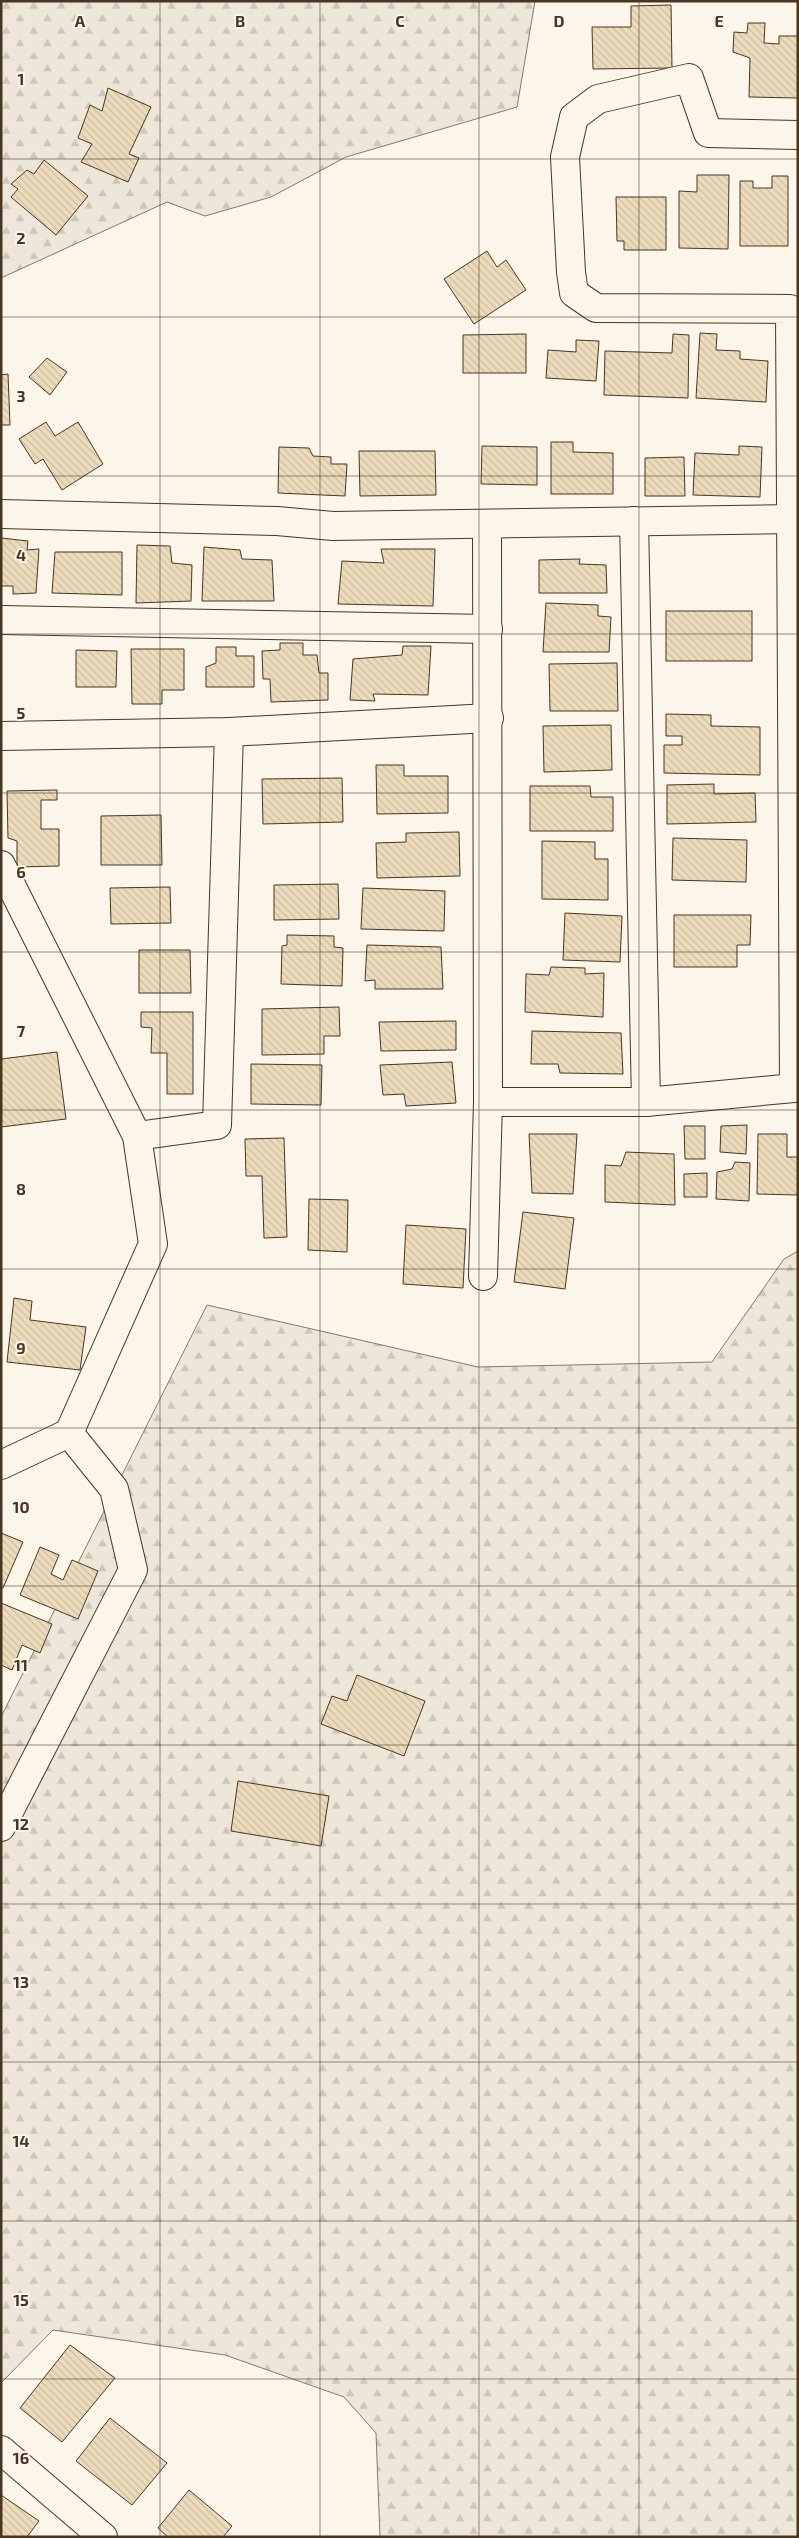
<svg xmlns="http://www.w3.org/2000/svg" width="799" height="2538" font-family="'Exo 2',sans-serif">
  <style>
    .forest { fill: url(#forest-firs); stroke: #887966 }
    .building { fill: url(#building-back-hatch); stroke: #4a3520 }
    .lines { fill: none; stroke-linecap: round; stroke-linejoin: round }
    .minor-casing { stroke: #4a3520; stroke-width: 30 }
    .minor { stroke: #fbf6e9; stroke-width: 28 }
    .grid { fill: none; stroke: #4a3520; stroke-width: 1; stroke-opacity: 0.55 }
    .grid-label { font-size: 16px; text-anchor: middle; font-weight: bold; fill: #4a3520; stroke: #fbf6e9; stroke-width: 4; stroke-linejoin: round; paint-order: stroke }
  </style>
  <defs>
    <pattern id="forest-firs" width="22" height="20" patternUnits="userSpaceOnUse" patternTransform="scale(1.25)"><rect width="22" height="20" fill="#ede6d9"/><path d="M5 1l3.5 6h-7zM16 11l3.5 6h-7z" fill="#cdc6ba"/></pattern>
    <pattern id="building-back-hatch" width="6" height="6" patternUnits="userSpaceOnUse" patternTransform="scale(1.25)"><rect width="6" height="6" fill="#ecdcbc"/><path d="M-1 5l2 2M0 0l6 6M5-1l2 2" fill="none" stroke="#ccbda1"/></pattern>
  </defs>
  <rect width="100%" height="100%" fill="#fbf6e9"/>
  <g class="forest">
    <polygon points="1,1 535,1 517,107 346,157 271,197 205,216 167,202 1,278"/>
    <polygon points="798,1251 798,2537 380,2537 376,2433 344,2397 225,2355 53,2330 1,2383 1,1717 207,1305 478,1367 712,1362 784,1259"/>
  </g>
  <g class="building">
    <polygon points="671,5 672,68 593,69 592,27 631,27 631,6"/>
    <polygon points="748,23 765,23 764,43 779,44 779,36 798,36 798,98 749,97 750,58 733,52 734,32 747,33"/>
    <polygon points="108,88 151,107 129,154 139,158 128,182 81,162 92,144 78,138 90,105 102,111"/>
    <polygon points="44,160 88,196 56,235 11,197 18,189 11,184 27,170 34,174"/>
    <polygon points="697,175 729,175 728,249 679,248 679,191 697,192"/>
    <polygon points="772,176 788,176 788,246 740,246 740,181 753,181 753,188 772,188"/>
    <polygon points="616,197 666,197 666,250 624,250 624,241 617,241"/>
    <polygon points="487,251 497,267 506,260 526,290 474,324 444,279"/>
    <polygon points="700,333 717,334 716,350 740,351 740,359 768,361 766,402 696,398"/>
    <polygon points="526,334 526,373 463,373 463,335"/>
    <polygon points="673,334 689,335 688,398 604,395 605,351 672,353"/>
    <polygon points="576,340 599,341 596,381 546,378 548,350 576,352"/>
    <polygon points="47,358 67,372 50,395 29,377"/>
    <polygon points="8,374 10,425 1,425 1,375"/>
    <polygon points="46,422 55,436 78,422 103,464 62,490 43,459 35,464 19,439"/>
    <polygon points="551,442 573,442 573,452 613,453 613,494 551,494"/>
    <polygon points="482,446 537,447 537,485 481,484"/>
    <polygon points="739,446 762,447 760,497 693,495 695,453 739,455"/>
    <polygon points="279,447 309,448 313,456 331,457 331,464 347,464 345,496 278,493"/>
    <polygon points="359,451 435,451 436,495 360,496"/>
    <polygon points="684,457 685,496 645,496 645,458"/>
    <polygon points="1,538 28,541 27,550 39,549 36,593 13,594 13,586 1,586"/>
    <polygon points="137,545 170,546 172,563 192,565 191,601 136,603"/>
    <polygon points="204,547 240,550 242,559 272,560 274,601 202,601"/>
    <polygon points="381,549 435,549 433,606 338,604 342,561 384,563"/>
    <polygon points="55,552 122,552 122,595 52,593"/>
    <polygon points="580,559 579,564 606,565 607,593 539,593 539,560"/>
    <polygon points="546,603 598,605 598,616 611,617 609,652 543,652"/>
    <rect x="666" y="611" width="86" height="50"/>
    <polygon points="280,643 303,643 303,655 317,655 319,673 328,673 328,700 271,702 270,679 263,679 262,651 280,650"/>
    <polygon points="403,646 431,646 428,695 373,694 375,701 350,700 353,659 402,655"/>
    <polygon points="216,647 236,647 236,656 254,656 254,687 206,687 206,667 216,663"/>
    <polygon points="131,649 184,649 184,690 162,690 162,704 132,704"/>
    <polygon points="76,650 117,651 116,687 76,687"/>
    <polygon points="617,663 618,711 550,711 549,664"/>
    <polygon points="666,714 711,715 711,726 760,727 760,775 664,773 664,745 682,745 682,736 666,736"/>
    <polygon points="611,725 612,770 544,772 543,726"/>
    <polygon points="376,765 404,765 404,776 448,776 448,813 377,814"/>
    <polygon points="342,778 343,822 263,824 262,779"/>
    <polygon points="714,784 714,794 755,793 756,822 667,824 667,785"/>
    <polygon points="530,786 590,786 591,797 613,797 613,831 530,831"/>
    <polygon points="57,790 57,800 41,800 41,829 59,829 59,866 17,867 17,841 8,838 7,791"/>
    <polygon points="161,815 162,865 101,865 101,816"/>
    <polygon points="459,832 460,876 377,878 376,843 406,842 406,833"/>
    <polygon points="673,838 747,840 746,882 672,880"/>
    <polygon points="542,841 595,842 595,859 608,859 608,900 542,899"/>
    <polygon points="338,884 339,919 274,920 274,885"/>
    <polygon points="170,887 171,923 111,924 110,888"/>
    <polygon points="363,888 445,891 444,931 361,929"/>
    <polygon points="565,913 622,916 620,962 563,960"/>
    <polygon points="674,915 751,915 750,945 737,945 737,967 674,967"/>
    <polygon points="287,935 334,936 334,947 343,948 342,986 281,984 282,946 287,945"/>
    <polygon points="367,945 441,947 443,989 375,989 375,980 365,981"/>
    <polygon points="139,950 190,950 191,993 139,993"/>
    <polygon points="551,967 585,968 585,974 604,973 603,1017 525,1012 526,974 549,975"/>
    <polygon points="339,1007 340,1036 324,1036 324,1054 262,1055 262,1009"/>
    <polygon points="141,1012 193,1012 193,1094 167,1094 167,1053 151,1053 152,1028 141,1027"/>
    <polygon points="456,1021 456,1050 381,1051 379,1022"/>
    <polygon points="532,1031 621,1033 623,1074 560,1073 558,1064 531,1064"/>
    <polygon points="57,1052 66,1119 1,1127 1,1059"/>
    <polygon points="452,1062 456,1103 406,1106 404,1094 383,1095 380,1065"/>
    <polygon points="251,1064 322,1065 321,1105 251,1104"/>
    <polygon points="747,1125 746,1154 720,1152 721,1126"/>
    <polygon points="684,1126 705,1126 705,1159 685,1159"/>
    <polygon points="529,1134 577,1134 573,1194 532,1193"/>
    <polygon points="758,1134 787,1134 787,1157 798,1157 798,1195 757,1194"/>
    <polygon points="284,1138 287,1237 264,1238 262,1176 246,1176 245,1139"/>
    <polygon points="626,1152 674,1154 675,1205 605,1202 605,1165 621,1166"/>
    <polygon points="735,1162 750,1163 749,1201 716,1199 717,1172 732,1169"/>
    <polygon points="707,1173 707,1197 684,1197 684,1174"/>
    <polygon points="309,1199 348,1200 347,1252 308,1250"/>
    <polygon points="523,1212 574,1218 565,1289 514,1282"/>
    <polygon points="406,1225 466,1229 463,1288 403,1284"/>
    <polygon points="14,1298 32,1301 30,1320 86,1327 80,1370 7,1362"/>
    <polygon points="1,1533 23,1542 3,1588 1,1588"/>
    <polygon points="40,1547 59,1555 51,1574 63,1580 72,1560 98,1571 78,1619 20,1595"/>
    <polygon points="1,1603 52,1624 40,1653 22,1645 12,1670 1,1665"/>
    <polygon points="357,1675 425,1701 404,1756 321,1724 332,1696 347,1701"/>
    <polygon points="238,1781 329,1796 321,1846 231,1831"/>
    <polygon points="70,2345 115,2378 62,2442 20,2408"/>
    <polygon points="110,2418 167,2463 132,2505 76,2461"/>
    <polygon points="189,2490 232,2526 223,2537 168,2537 158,2528"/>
    <polygon points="1,2495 39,2521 27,2537 1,2537"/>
  </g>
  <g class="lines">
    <defs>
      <g id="minor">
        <polyline points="1,514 277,521 333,526 792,519"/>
        <polyline points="634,521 646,1102"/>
        <polyline points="1,620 488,629"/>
        <polyline points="1,736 229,732 489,718"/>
        <polyline points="1,865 137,1136 153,1244 69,1433 114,1489 133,1570 1,1827"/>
        <polyline points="488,1102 646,1102 794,1088 790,309 596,308 574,293 571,272 565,157 574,117 598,99 689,78 708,133 798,135"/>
        <polyline points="137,1136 217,1125 229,732"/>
        <polyline points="483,1276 488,1102 487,524"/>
        <polyline points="1,1465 69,1433"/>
        <polyline points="1,2450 103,2537"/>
      </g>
    </defs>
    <use href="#minor" class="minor-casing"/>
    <use href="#minor" class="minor"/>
  </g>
  <path class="grid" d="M160 1V2537M320 1V2537M479 1V2537M639 1V2537M1 159H798M1 317H798M1 476H798M1 634H798M1 793H798M1 952H798M1 1110H798M1 1269H798M1 1428H798M1 1586H798M1 1745H798M1 1904H798M1 2062H798M1 2221H798M1 2379H798"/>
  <g class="grid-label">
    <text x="80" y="27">A</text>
    <text x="240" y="27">B</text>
    <text x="400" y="27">C</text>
    <text x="559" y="27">D</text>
    <text x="719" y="27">E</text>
    <text x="21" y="85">1</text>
    <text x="21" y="244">2</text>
    <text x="21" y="402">3</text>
    <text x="21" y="561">4</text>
    <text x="21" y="719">5</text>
    <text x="21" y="878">6</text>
    <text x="21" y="1037">7</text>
    <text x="21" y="1195">8</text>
    <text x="21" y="1354">9</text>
    <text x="21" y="1513">10</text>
    <text x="21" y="1671">11</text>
    <text x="21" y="1830">12</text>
    <text x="21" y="1988">13</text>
    <text x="21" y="2147">14</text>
    <text x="21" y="2306">15</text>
    <text x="21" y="2464">16</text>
  </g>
  <rect width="799" height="2538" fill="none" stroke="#4a3520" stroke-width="5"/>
</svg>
